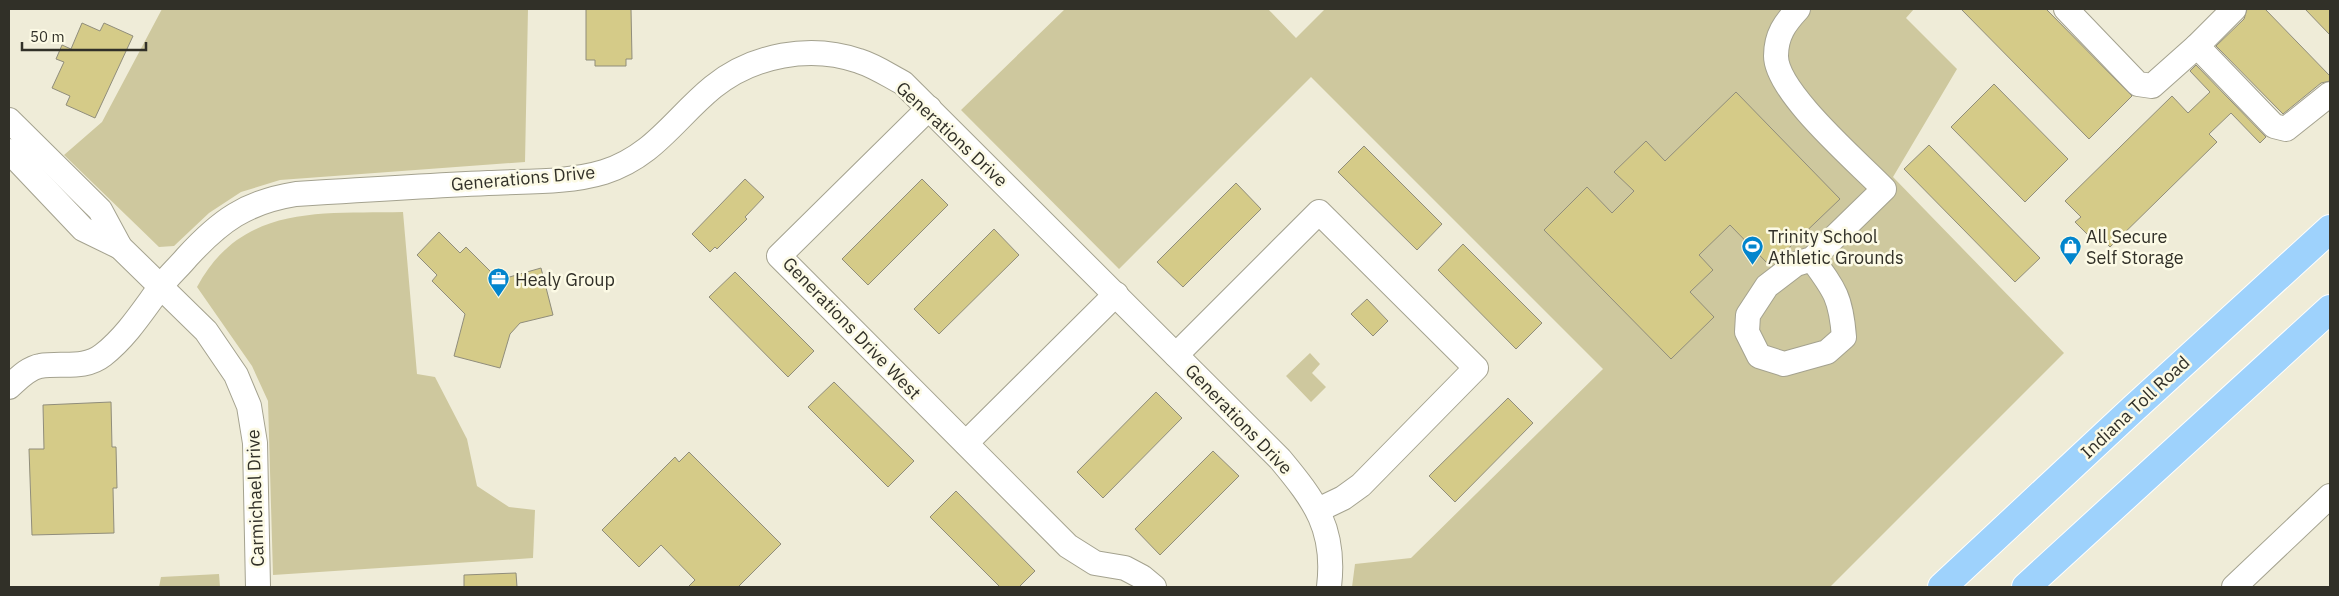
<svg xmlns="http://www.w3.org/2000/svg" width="2339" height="596" font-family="'IBM Plex Sans',sans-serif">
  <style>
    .green { fill: #cec89e }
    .building { fill: #d5cb88; stroke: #908d7b }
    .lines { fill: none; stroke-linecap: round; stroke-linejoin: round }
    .minor-casing { stroke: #a4a28f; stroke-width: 26 }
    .highway-casing { stroke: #fff; stroke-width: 30 }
    .minor { stroke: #fff; stroke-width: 24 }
    .highway { stroke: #9ed2fc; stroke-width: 28 }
    .labels { text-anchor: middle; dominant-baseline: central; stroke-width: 5; stroke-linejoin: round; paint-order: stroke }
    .street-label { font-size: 18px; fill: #313028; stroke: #fcfae5 }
    .poi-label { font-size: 18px; fill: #313028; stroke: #fcfae5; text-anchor: start }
  </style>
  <rect width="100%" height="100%" fill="#efecd8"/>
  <g class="green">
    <polygon points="162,9 528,9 525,162 280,180 241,192 209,213 174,246 159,247 64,155 102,122"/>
    <polygon points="1065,9 1268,9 1296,38 1325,9 1914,9 1906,18 1957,69 1893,177 2064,353 1830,587 1352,587 1355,564 1411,558 1603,369 1311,77 1119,269 961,110"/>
    <path d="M403 212 417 374 435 377 467 439 477 486 509 507 535 510 533 558 273 575 268 401 252 366 197 287C242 203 322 214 403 212Z"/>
    <polygon points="1310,353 1320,364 1312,373 1326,387 1311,402 1286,376"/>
    <polygon points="219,574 220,587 159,587 161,577"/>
  </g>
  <g class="building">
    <polygon points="586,9 631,9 632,59 626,59 626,66 595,66 595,60 586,60"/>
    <polygon points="1961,9 2046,9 2132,96 2089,139"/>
    <polygon points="2247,9 2265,9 2330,76 2330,81 2321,83 2283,114 2216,46 2244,19"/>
    <polygon points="2305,9 2330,9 2330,35"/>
    <polygon points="82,23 100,31 104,23 133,36 95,118 66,105 70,96 52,88 64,62 56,59 62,45 71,49"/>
    <polygon points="2196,65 2266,137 2260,143 2231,113 2209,134 2217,142 2110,247 2102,239 2097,244 2075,222 2081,217 2065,201 2172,96 2188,113 2210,92 2190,71"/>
    <polygon points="1994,84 2068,159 2025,202 1951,127"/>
    <polygon points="1736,92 1840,199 1770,266 1730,225 1699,255 1713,270 1690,292 1714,317 1671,359 1544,230 1587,187 1612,213 1634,191 1614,172 1646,141 1665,161"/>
    <polygon points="1929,145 2040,258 2015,282 1904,169"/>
    <polygon points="1364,146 1442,224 1417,250 1338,172"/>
    <polygon points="745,179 764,197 745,217 747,219 717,249 715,247 710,252 692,234"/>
    <polygon points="922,179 948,205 868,285 842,259"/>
    <polygon points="1236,183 1261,209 1183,287 1157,262"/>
    <polygon points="994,229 1019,255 939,334 914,309"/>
    <polygon points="439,232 460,253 466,247 499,280 541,268 553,315 520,323 510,334 500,368 454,356 465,314 432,281 437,275 417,255"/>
    <polygon points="1463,244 1542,323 1516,349 1438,270"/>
    <polygon points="735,272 814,351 788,377 709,297"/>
    <polygon points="1367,299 1388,321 1373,336 1351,314"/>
    <polygon points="834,382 914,461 888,487 808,407"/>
    <polygon points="1156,392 1182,418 1103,498 1077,472"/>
    <polygon points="1508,398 1533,423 1455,502 1429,476"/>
    <polygon points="111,402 112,447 116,447 117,488 113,488 114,533 32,535 29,449 44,449 43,405"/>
    <polygon points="1213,451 1239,476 1160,555 1135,529"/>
    <polygon points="689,452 781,544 738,587 688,587 695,580 661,545 639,567 602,530 675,457 679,462"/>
    <polygon points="956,491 1035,571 1019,587 1000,587 930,517"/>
    <polygon points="516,573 517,587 464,587 464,575"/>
  </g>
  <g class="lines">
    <defs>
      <g id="minor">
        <path d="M1798 9C1785 23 1776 35 1776 56 1776 92 1857 161 1884 189L1812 259 1796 264 1767 286 1748 315 1747 332 1759 356 1784 364 1827 352 1844 337C1841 298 1835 290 1812 259"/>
        <polyline points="2066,9 2138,84 2152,86 2197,46"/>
        <polyline points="2234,9 2197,46 2274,126 2286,129 2330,94"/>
        <polyline points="929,108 779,256 1068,546 1095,563 1125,568 1142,577 1154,587"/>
        <polyline points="9,120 100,210 120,247 206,331 236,375 249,406 255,443 258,587"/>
        <polyline points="9,151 83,229 120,247"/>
        <polyline points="1176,355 1319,212 1476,368 1361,485 1343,498 1318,510"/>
        <path d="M9 387C18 379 28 368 40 366 61 362 84 370 103 355 126 337 142 312 159 289 167 277 178 268 187 257 220 221 246 202 296 194 360 190 424 186 488 183 525 181 568 183 604 172 654 156 675 118 713 87 753 55 810 44 859 61 875 66 888 75 903 83L1280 459C1315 501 1336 529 1329 587"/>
        <polyline points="966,443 1116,294"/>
        <polyline points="2234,587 2330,496"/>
      </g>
      <g id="highway">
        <polyline points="1942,587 2133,409 2330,229"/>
        <polyline points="2026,587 2330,309"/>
      </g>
    </defs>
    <use href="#minor" class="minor-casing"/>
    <use href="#highway" class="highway-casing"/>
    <use href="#minor" class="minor"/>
    <use href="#highway" class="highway"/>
  </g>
  <defs>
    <symbol id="stadium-pin" viewBox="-11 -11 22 30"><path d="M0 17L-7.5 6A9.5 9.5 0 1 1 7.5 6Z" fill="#0285cd" stroke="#fcfae5"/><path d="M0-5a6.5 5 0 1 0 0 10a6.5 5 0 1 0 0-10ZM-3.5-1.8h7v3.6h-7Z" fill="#fff"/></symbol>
    <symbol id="shop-pin" viewBox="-11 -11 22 30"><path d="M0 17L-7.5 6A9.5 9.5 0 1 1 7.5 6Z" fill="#0285cd" stroke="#fcfae5"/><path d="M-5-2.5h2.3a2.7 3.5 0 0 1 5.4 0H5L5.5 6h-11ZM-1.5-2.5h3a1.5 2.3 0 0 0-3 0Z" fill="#fff"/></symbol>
    <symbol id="office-pin" viewBox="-11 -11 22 30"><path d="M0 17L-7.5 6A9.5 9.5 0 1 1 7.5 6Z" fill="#0285cd" stroke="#fcfae5"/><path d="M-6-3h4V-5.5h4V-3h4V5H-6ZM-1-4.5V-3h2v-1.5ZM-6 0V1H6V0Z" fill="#fff"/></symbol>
  </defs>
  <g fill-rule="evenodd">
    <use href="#stadium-pin" x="1740" y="234" width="25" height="34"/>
    <use href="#shop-pin" x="2058" y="234" width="25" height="34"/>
    <use href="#office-pin" x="486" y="266" width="25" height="34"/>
  </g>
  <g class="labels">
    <g class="street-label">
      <text transform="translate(952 134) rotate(43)">Generations Drive</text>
      <text transform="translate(523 178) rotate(-5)">Generations Drive</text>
      <text transform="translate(852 328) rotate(46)">Generations Drive West</text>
      <text transform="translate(2135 407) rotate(-43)">Indiana Toll Road</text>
      <text transform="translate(1239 419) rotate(46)">Generations Drive</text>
      <text transform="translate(255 498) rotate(-92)">Carmichael Drive</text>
    </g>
    <g class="poi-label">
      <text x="1768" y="236">Trinity School<tspan x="1768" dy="21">Athletic Grounds</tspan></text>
      <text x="2086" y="236">All Secure<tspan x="2086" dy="21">Self Storage</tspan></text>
      <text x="515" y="279">Healy Group</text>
    </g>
  </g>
  <rect width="2339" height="596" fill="none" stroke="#313028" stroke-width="20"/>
  <path d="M22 42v8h124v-8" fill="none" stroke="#313028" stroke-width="2.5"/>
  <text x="30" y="42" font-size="15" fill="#313028" stroke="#fcfae5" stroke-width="4" paint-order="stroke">50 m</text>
</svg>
